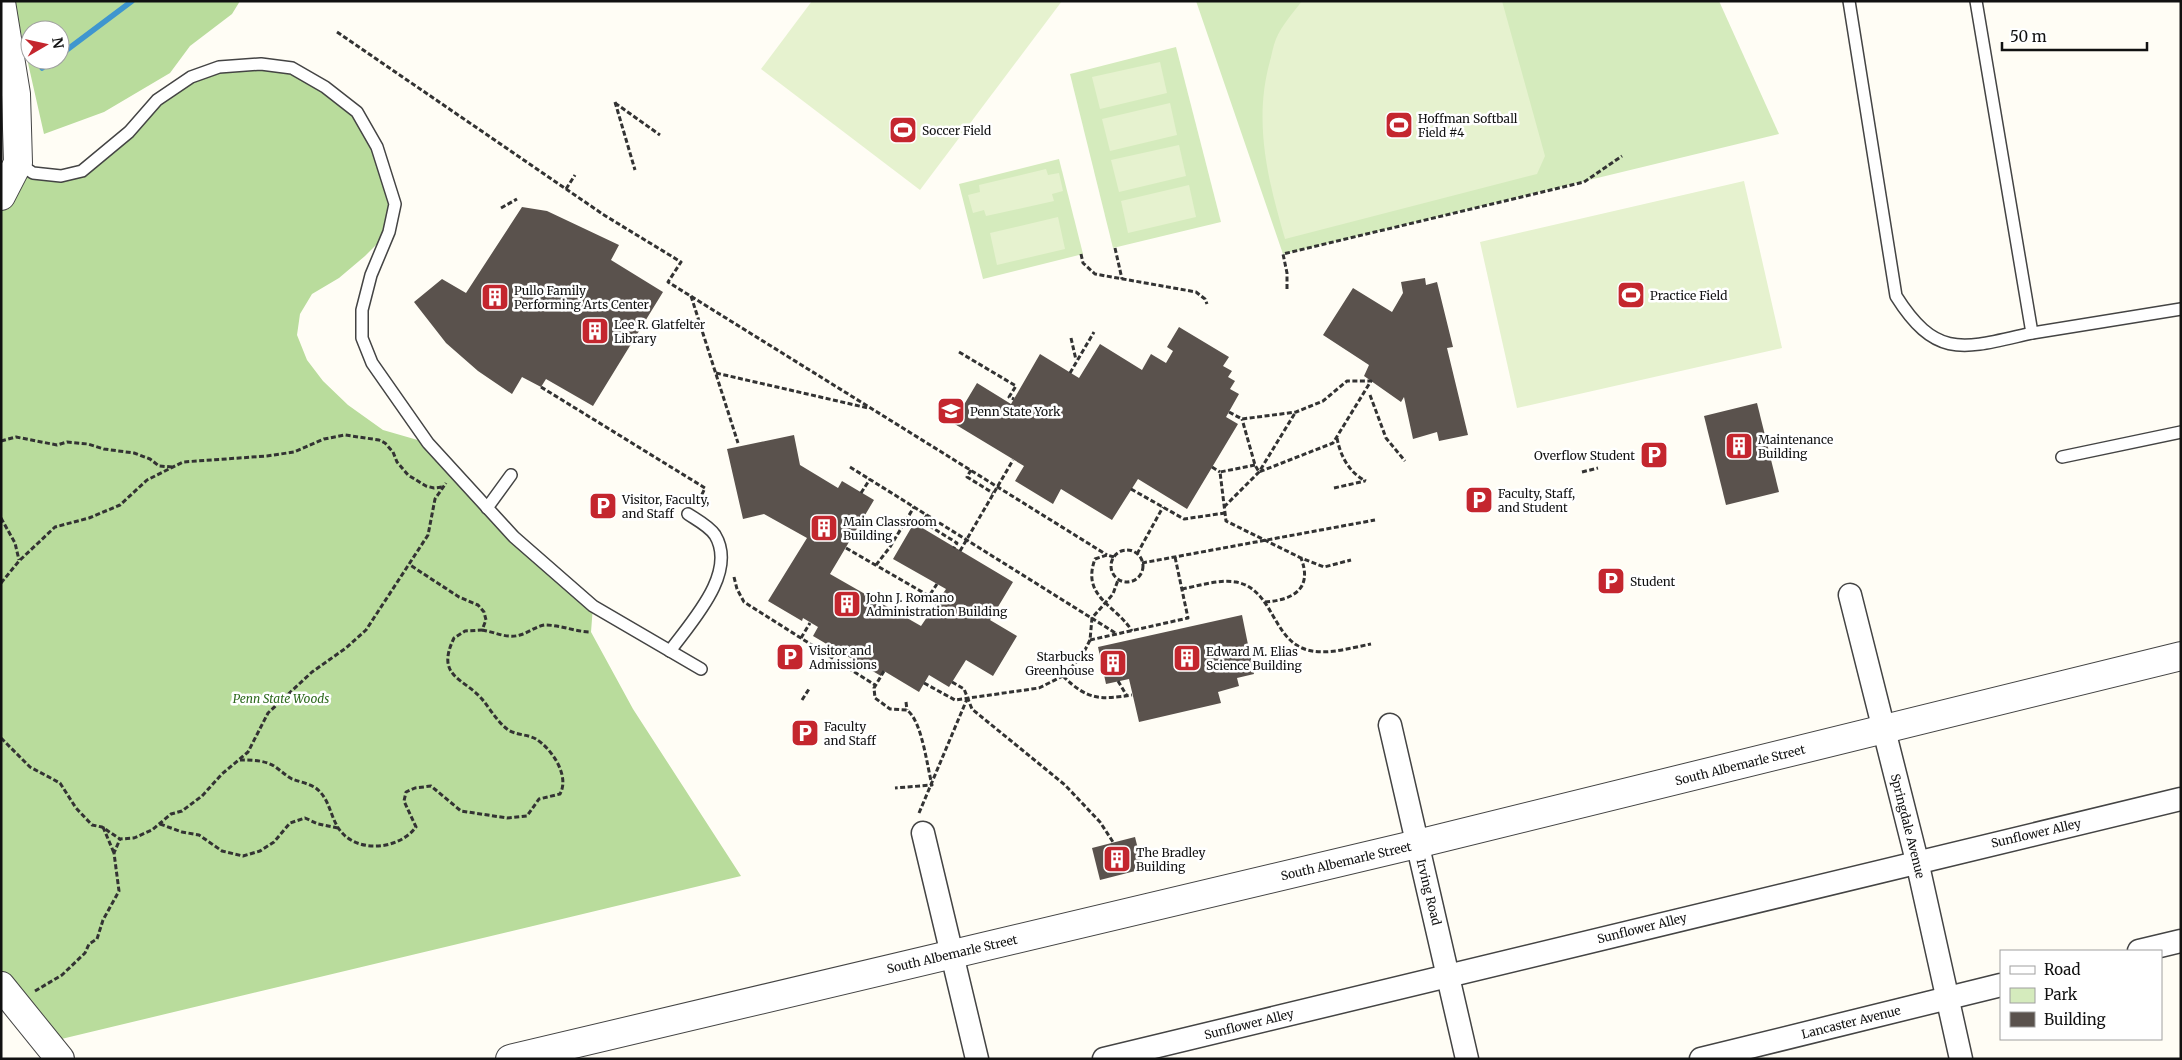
<svg xmlns="http://www.w3.org/2000/svg" width="2182" height="1060" font-family="Merriweather,serif">
  <style>
    .green { fill: #d5ebbd }
    .forest { fill: #b9dc9c; fill-rule: evenodd }
    .pitch { fill: #e6f2cf }
    .lines { fill: none; stroke-linecap: round; stroke-linejoin: round }
    .stream { stroke: #3f96cf; stroke-width: 5.5 }
    .building { fill: #5a524d }
    .service-casing { stroke: #444; stroke-width: 14 }
    .minor-casing { stroke: #444; stroke-width: 25 }
    .tertiary-casing { stroke: #444; stroke-width: 30 }
    .path { stroke: #333; stroke-width: 3; stroke-dasharray: 5 2.5; stroke-linecap: butt }
    .service { stroke: #fff; stroke-width: 11 }
    .minor { stroke: #fff; stroke-width: 22 }
    .tertiary { stroke: #fff; stroke-width: 28 }
    .labels { text-anchor: middle; dominant-baseline: central; stroke-width: 5; stroke-linejoin: round; paint-order: stroke }
    .poi-label { font-size: 12px; fill: #111; stroke: #fff; text-anchor: start }
    .park-label { font-size: 12px; font-style: italic; fill: #2f6b1f; stroke: #fff }
    .street-label { font-size: 12px; fill: #111; stroke: #fff }
  </style>
  <rect width="100%" height="100%" fill="#fffdf5"/>
  <g class="green">
    <polygon points="1196,1 1719,1 1779,134 1283,254"/>
    <polygon points="1176,47 1221,222 1113,248 1070,74"/>
    <polygon points="1059,159 1083,254 983,279 959,184"/>
  </g>
  <g class="forest">
    <path d="M14 1H240L232 14 190 46 170 73 104 112 44 134ZM30 30H60V60H30Z"/>
    <polygon points="219,67 292,68 357,112 395,204 389,232 365,256 339,278 312,294 300,314 297,335 307,360 323,381 348,405 383,430 428,443 514,537 593,606 591,632 633,709 741,876 53,1041 1,986 1,196 18,163 33,173 82,171 157,100"/>
  </g>
  <g class="pitch">
    <polygon points="812,1 1062,1 920,190 761,69"/>
    <path d="M1302 1H1502L1545 156 1537 174 1285 239C1268 180 1253 122 1270 61 1272 54 1273 46 1276 39 1282 25 1293 13 1302 1Z"/>
    <polygon points="1160,62 1167,93 1100,109 1092,77"/>
    <polygon points="1170,103 1177,135 1110,151 1102,119"/>
    <polygon points="1179,145 1186,176 1119,192 1111,160"/>
    <polygon points="1046,169 1048,175 1059,173 1063,191 1052,194 1054,201 986,216 984,210 973,213 968,195 980,192 979,185"/>
    <polygon points="1744,181 1782,348 1517,408 1480,242"/>
    <polygon points="1189,185 1196,217 1128,233 1121,201"/>
    <polygon points="1058,217 1065,249 997,265 990,233"/>
  </g>
  <g class="lines">
    <g class="stream">
      <polyline points="60,55 132,1"/>
      <polyline points="42,68 53,60"/>
    </g>
  </g>
  <g class="building">
    <polygon points="522,207 547,211 619,245 611,260 663,292 593,406 546,379 541,387 522,377 512,394 478,371 446,343 414,302 442,279 466,293"/>
    <polygon points="1425,278 1426,285 1437,282 1453,347 1447,348 1468,435 1439,441 1437,432 1413,439 1404,397 1401,402 1364,376 1369,365 1323,335 1353,288 1392,312 1403,293 1401,282"/>
    <polygon points="1179,327 1229,357 1223,366 1232,371 1228,377 1235,381 1230,389 1239,394 1226,417 1238,424 1187,509 1138,479 1112,520 1061,489 1053,504 1015,481 1024,466 953,423 977,383 1011,404 1040,354 1079,378 1100,344 1142,370 1151,354 1166,363 1173,351 1167,347"/>
    <polygon points="1757,403 1779,492 1726,505 1704,416"/>
    <polygon points="794,435 800,465 838,488 842,481 874,500 830,574 921,626 946,589 893,559 914,523 1013,582 990,620 1017,636 993,676 966,660 949,687 929,675 919,692 884,671 881,676 813,636 818,627 803,618 802,621 768,601 807,538 764,514 743,519 727,449"/>
    <polygon points="1242,615 1254,674 1237,678 1239,686 1218,692 1221,703 1139,722 1129,679 1106,684 1098,647"/>
    <polygon points="1135,837 1143,869 1100,880 1092,848"/>
  </g>
  <g class="lines">
    <defs>
      <g id="service">
        <path d="M1849 1 1896 296C1937 361 1965 348 2032 333L1976 1"/>
        <polyline points="18,163 33,173 61,176 82,171 129,132 157,100 191,77 219,67 261,64 292,68 325,87 357,112 377,147 395,204 389,232 371,275 362,310 362,338 372,363 428,443 514,537 593,606 701,669"/>
        <polyline points="2032,333 2181,309"/>
        <polyline points="2062,457 2181,432"/>
        <polyline points="487,508 511,475"/>
        <path d="M670 651C691 622 738 573 715 535 709 526 697 520 688 514"/>
      </g>
      <g id="minor">
        <polyline points="1850,595 1917,861 1961,1059"/>
        <polyline points="1390,725 1467,1059"/>
        <polyline points="923,833 977,1059"/>
        <polyline points="2139,951 2181,941"/>
        <polyline points="1104,1059 2181,799"/>
        <polyline points="1701,1059 2001,985"/>
      </g>
      <g id="tertiary">
        <polyline points="1,2 16,94 18,163 1,196"/>
        <polyline points="1,986 60,1059"/>
        <polyline points="510,1059 1417,844 2181,656"/>
      </g>
    </defs>
    <use href="#service" class="service-casing"/>
    <use href="#minor" class="minor-casing"/>
    <use href="#tertiary" class="tertiary-casing"/>
    <g class="path">
      <polyline points="337,32 604,215 681,262 668,282 1107,555"/>
      <polyline points="615,102 635,170"/>
      <polyline points="615,103 660,135"/>
      <polyline points="566,189 575,175"/>
      <polyline points="501,208 517,199"/>
      <polyline points="1115,248 1122,279"/>
      <polyline points="1081,254 1083,263 1095,274 1196,292 1205,299 1207,304"/>
      <polyline points="1287,289 1287,273 1283,254 1584,182 1622,156"/>
      <polyline points="691,296 738,443"/>
      <polyline points="1071,338 1076,360"/>
      <polyline points="959,352 1016,386 1009,397 1014,399"/>
      <polyline points="716,373 868,408"/>
      <polyline points="1070,373 1094,332"/>
      <polyline points="541,387 705,488 698,503"/>
      <polyline points="1370,395 1386,438 1405,461"/>
      <polyline points="1229,412 1242,419 1296,412 1323,401 1347,381 1371,381 1333,443 1259,472 1255,465 1242,419"/>
      <path d="M1337 438C1340 455 1349 473 1366 481"/>
      <polyline points="1,441 16,437 57,445 67,442 88,444 104,449 134,453 150,459 159,466 173,467"/>
      <polyline points="1255,465 1220,472 1226,521 1301,558 1324,567 1351,560"/>
      <polyline points="850,467 1117,634"/>
      <polyline points="1212,467 1220,472"/>
      <polyline points="971,470 967,477 993,493"/>
      <polyline points="1582,472 1598,468"/>
      <polyline points="1334,488 1365,481"/>
      <polyline points="1131,489 1184,519 1225,513"/>
      <polyline points="861,493 870,479"/>
      <polyline points="1224,507 1259,472 1295,413"/>
      <polyline points="927,515 923,522 957,543 954,548"/>
      <polyline points="1,518 15,543 19,560"/>
      <polyline points="846,548 877,566"/>
      <circle cx="1127" cy="566" r="16"/>
      <polyline points="960,551 1013,460"/>
      <polyline points="1137,554 1163,507"/>
      <path d="M1114 557 1107 555 1095 559C1081 597 1116 605 1132 631"/>
      <polyline points="1142,563 1375,520"/>
      <polyline points="876,565 890,547 914,507"/>
      <polyline points="879,567 929,596 937,584"/>
      <polyline points="734,577 737,589 744,602 875,685"/>
      <polyline points="1,583 19,561 55,527 89,518 120,505 147,480 183,462 267,456 294,452 324,439 345,435 379,440 385,443 393,452 397,462 408,475 426,486 434,488 442,487"/>
      <path d="M1182 589C1198 586 1219 579 1236 582 1272 589 1272 635 1302 648 1322 657 1350 648 1371 644"/>
      <path d="M1265 602C1293 600 1313 589 1301 558"/>
      <path d="M482 630C495 632 507 639 520 635 528 633 536 626 545 625 561 625 576 632 591 632"/>
      <polyline points="801,638 810,623"/>
      <polyline points="1090,640 1188,618 1175,557"/>
      <path d="M884 671 874 688 875 698 890 709 907 710C922 721 927 766 932 785L895 788"/>
      <path d="M1063 676C1087 700 1100 700 1132 695"/>
      <polyline points="1118,681 1127,696"/>
      <polyline points="952,682 964,689 972,709 1065,785 1100,822 1113,842"/>
      <polyline points="924,683 955,700 1039,688 1063,676 1082,656 1090,640 1092,618 1113,594 1118,580"/>
      <polyline points="802,700 809,689"/>
      <polyline points="906,702 907,710"/>
      <polyline points="1,738 30,767 60,783 76,808 92,825 102,827 120,839 134,838 152,830 171,814 182,811 202,796 222,774 248,752 268,713 312,672 346,648 366,630 428,535 435,499 446,483"/>
      <path d="M240 760C251 760 264 760 274 766 280 770 285 775 292 779 300 782 311 784 317 789 330 800 330 816 339 829 356 854 399 850 416 827L404 801 406 792 415 788 431 786 461 811 507 818 527 816 539 799 560 794C570 776 552 749 536 739 527 734 514 735 507 729 497 721 490 709 482 699 464 678 435 677 454 638L465 631 482 630 486 620 484 612 478 605 459 597 410 565"/>
      <polyline points="919,813 967,699"/>
      <polyline points="160,824 182,832 199,835 222,851 243,856 260,851 274,842 290,823 305,818 318,824 338,828"/>
      <polyline points="103,827 114,853"/>
      <polyline points="35,991 62,975 85,953 89,944 97,939 103,920 119,891 114,853 120,839"/>
    </g>
    <use href="#service" class="service"/>
    <use href="#minor" class="minor"/>
    <use href="#tertiary" class="tertiary"/>
  </g>
  <defs>
    <symbol id="stadium-square" viewBox="-11 -11 22 22"><rect x="-9" y="-9" width="18" height="18" rx="4" fill="#c4262e" stroke="#fff"/><path d="M0-5a6.5 5 0 1 0 0 10a6.5 5 0 1 0 0-10ZM-3.5-1.8h7v3.6h-7Z" fill="#fff"/></symbol>
    <symbol id="building-square" viewBox="-11 -11 22 22"><rect x="-9" y="-9" width="18" height="18" rx="4" fill="#c4262e" stroke="#fff"/><path d="M-4-6H4V6H1V3H-1V6H-4ZM-2.5-4.3h1.7v1.8h-1.7ZM.8-4.3h1.7v1.8H.8ZM-2.5-1h1.7V.8h-1.7ZM.8-1h1.7V.8H.8Z" fill="#fff"/></symbol>
    <symbol id="university-square" viewBox="-11 -11 22 22"><rect x="-9" y="-9" width="18" height="18" rx="4" fill="#c4262e" stroke="#fff"/><path d="M0-5L7-2L0 1L-7-2ZM-4 1L0 2.5L4 1V4Q0 6-4 4Z" fill="#fff"/></symbol>
    <symbol id="parking-square" viewBox="-11 -11 22 22"><rect x="-9" y="-9" width="18" height="18" rx="4" fill="#c4262e" stroke="#fff"/><path d="M-3.5-5.5H1a3.5 3.5 0 0 1 0 7H-1V5.5H-3.5ZM-1-3.4V-.6H.8a1.4 1.4 0 0 0 0-2.8Z" fill="#fff"/></symbol>
  </defs>
  <g fill-rule="evenodd">
    <use href="#stadium-square" x="1383" y="109" width="32" height="32"/>
    <use href="#stadium-square" x="887" y="114" width="32" height="32"/>
    <use href="#stadium-square" x="1615" y="279" width="32" height="32"/>
    <use href="#building-square" x="479" y="281" width="32" height="32"/>
    <use href="#building-square" x="579" y="315" width="32" height="32"/>
    <use href="#university-square" x="935" y="395" width="32" height="32"/>
    <use href="#building-square" x="1723" y="430" width="32" height="32"/>
    <use href="#parking-square" x="1638" y="439" width="32" height="32"/>
    <use href="#parking-square" x="1463" y="484" width="32" height="32"/>
    <use href="#parking-square" x="587" y="490" width="32" height="32"/>
    <use href="#building-square" x="808" y="512" width="32" height="32"/>
    <use href="#parking-square" x="1595" y="565" width="32" height="32"/>
    <use href="#building-square" x="831" y="588" width="32" height="32"/>
    <use href="#parking-square" x="774" y="641" width="32" height="32"/>
    <use href="#building-square" x="1171" y="642" width="32" height="32"/>
    <use href="#building-square" x="1097" y="647" width="32" height="32"/>
    <use href="#parking-square" x="789" y="717" width="32" height="32"/>
    <use href="#building-square" x="1101" y="843" width="32" height="32"/>
  </g>
  <g class="labels">
    <g class="poi-label">
      <text x="1418" y="118">Hoffman Softball<tspan x="1418" dy="14">Field #4</tspan></text>
      <text x="922" y="130">Soccer Field</text>
      <text x="514" y="290">Pullo Family<tspan x="514" dy="14">Performing Arts Center</tspan></text>
      <text x="1650" y="295">Practice Field</text>
      <text x="614" y="324">Lee R. Glatfelter<tspan x="614" dy="14">Library</tspan></text>
      <text x="970" y="411">Penn State York</text>
      <text x="1758" y="439">Maintenance<tspan x="1758" dy="14">Building</tspan></text>
      <text x="1635" y="455" text-anchor="end">Overflow Student</text>
      <text x="1498" y="493">Faculty, Staff,<tspan x="1498" dy="14">and Student</tspan></text>
      <text x="622" y="499">Visitor, Faculty,<tspan x="622" dy="14">and Staff</tspan></text>
      <text x="843" y="521">Main Classroom<tspan x="843" dy="14">Building</tspan></text>
      <text x="1630" y="581">Student</text>
      <text x="866" y="597">John J. Romano<tspan x="866" dy="14">Administration Building</tspan></text>
      <text x="809" y="650">Visitor and<tspan x="809" dy="14">Admissions</tspan></text>
      <text x="1206" y="651">Edward M. Elias<tspan x="1206" dy="14">Science Building</tspan></text>
      <text x="1094" y="656" text-anchor="end">Starbucks<tspan x="1094" dy="14">Greenhouse</tspan></text>
      <text x="824" y="726">Faculty<tspan x="824" dy="14">and Staff</tspan></text>
      <text x="1136" y="852">The Bradley<tspan x="1136" dy="14">Building</tspan></text>
    </g>
    <g class="park-label">
      <text x="281" y="698">Penn State Woods</text>
    </g>
    <g class="street-label">
      <text transform="translate(1740 765) rotate(-14)">South Albemarle Street</text>
      <text transform="translate(1908 826) rotate(76)">Springdale Avenue</text>
      <text transform="translate(2036 833) rotate(-13)">Sunflower Alley</text>
      <text transform="translate(1346 861) rotate(-13)">South Albemarle Street</text>
      <text transform="translate(1429 892) rotate(76)">Irving Road</text>
      <text transform="translate(1642 928) rotate(-14)">Sunflower Alley</text>
      <text transform="translate(952 954) rotate(-13)">South Albemarle Street</text>
      <text transform="translate(1851 1022) rotate(-14)">Lancaster Avenue</text>
      <text transform="translate(1249 1024) rotate(-14)">Sunflower Alley</text>
    </g>
  </g>
  <rect width="2182" height="1060" fill="none" stroke="#111111" stroke-width="5"/>
  <rect x="2000" y="950" width="162" height="90" fill="#ffffff" stroke="#a0a0a0"/>
  <rect x="2010" y="966" width="25" height="8" fill="#ffffff" stroke="#a0a0a0"/>
  <text x="2044" y="975" font-size="15" fill="#111111">Road</text>
  <rect x="2010" y="988" width="25" height="15" fill="#d5ebbd" stroke="#a0a0a0"/>
  <text x="2044" y="1000" font-size="15" fill="#111111">Park</text>
  <rect x="2010" y="1012" width="25" height="15" fill="#5a524d" stroke="#a0a0a0"/>
  <text x="2044" y="1025" font-size="15" fill="#111111">Building</text>
  <g transform="translate(45 45) rotate(81)"><circle r="24" fill="#ffffff" stroke="#a0a0a0"/>
  <path d="M0-4L9 19L0 12L-9 19Z" fill="#c4262e"/>
  <text y="-8" font-size="14" font-weight="bold" text-anchor="middle" fill="#111111">N</text>
  </g>
  <path d="M2002 42v8h145v-8" fill="none" stroke="#111111" stroke-width="2.5"/>
  <text x="2010" y="42" font-size="15" fill="#111111" stroke="#ffffff" stroke-width="4" paint-order="stroke">50 m</text>
</svg>
